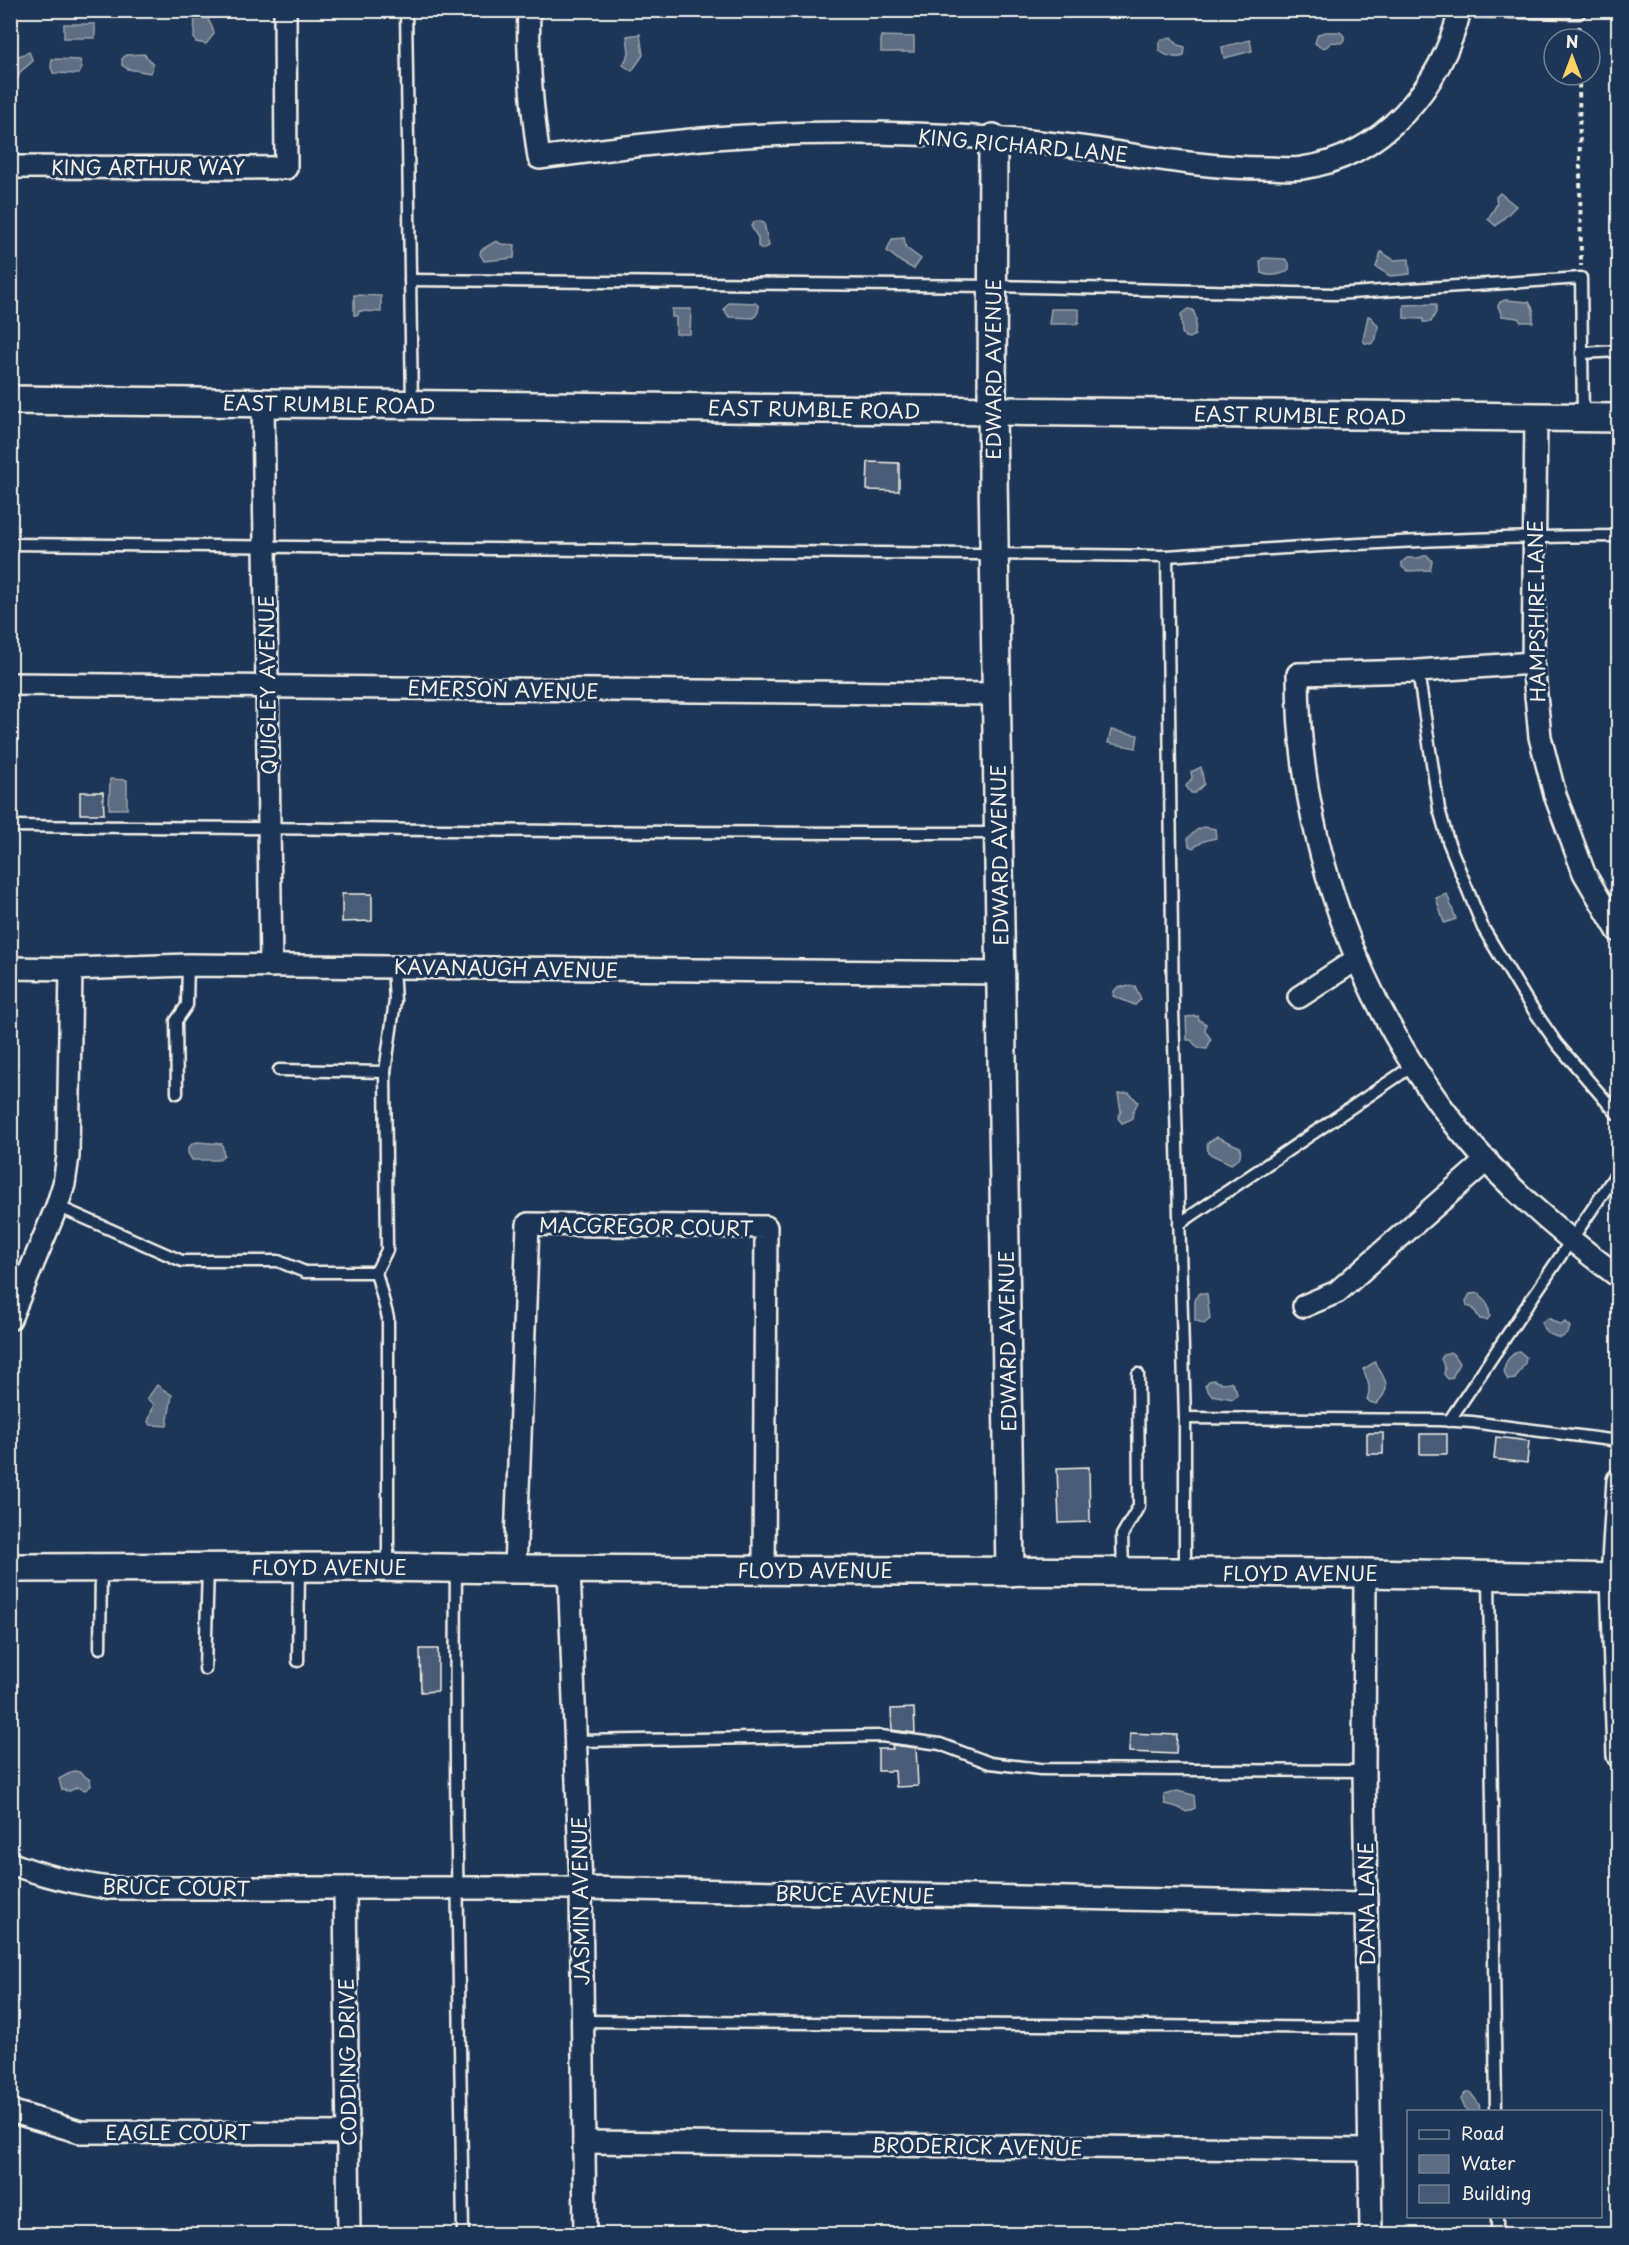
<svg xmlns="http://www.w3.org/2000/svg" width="1629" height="2245" font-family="'Playpen Sans',sans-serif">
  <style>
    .water { fill: #5e6d82; stroke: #9aa2ab; stroke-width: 1.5 }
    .building { fill: #485b74; stroke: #f4f1e8; stroke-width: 1.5 }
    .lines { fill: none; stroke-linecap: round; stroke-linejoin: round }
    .service-casing { stroke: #f4f1e8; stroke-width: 15 }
    .minor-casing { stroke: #f4f1e8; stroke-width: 26 }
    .tertiary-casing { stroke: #f4f1e8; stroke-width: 32 }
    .path { stroke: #f4f1e8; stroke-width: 4; stroke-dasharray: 4.5 4.5; stroke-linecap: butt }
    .service { stroke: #1d3557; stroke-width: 10 }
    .minor { stroke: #1d3557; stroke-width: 21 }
    .tertiary { stroke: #1d3557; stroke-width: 27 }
    .labels { text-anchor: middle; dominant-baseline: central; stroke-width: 6; stroke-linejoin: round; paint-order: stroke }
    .street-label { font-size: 20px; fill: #f4f1e8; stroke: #1d3557 }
  </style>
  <rect width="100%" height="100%" fill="#1d3557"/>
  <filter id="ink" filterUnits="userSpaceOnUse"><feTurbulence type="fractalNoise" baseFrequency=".0167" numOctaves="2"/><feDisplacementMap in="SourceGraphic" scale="12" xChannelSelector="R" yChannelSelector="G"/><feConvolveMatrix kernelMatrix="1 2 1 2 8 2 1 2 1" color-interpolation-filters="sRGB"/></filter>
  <g filter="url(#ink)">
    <g class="water">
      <path d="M195 11H205C206 19 213 25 214 34L206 44 196 42 194 38Z"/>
      <rect x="64" y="24" width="31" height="14"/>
      <polygon points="1326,32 1340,32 1344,36 1344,40 1341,43 1332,42 1326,47 1321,48 1315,43 1318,34"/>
      <polygon points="640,34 643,55 632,71 623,65 629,53 627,36"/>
      <polygon points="881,36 914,37 914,52 881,52"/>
      <path d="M1171 37 1178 45 1185 47 1184 56C1175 59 1165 56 1159 50V41Z"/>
      <polygon points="1250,40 1252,51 1224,58 1222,47"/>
      <polygon points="29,52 33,61 20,72 18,78 11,76 11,59"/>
      <polygon points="144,54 153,64 152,70 150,73 128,69 122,65 122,59 126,55"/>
      <polygon points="52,59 80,60 82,68 79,74 53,73 51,67"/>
      <polygon points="1500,193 1516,206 1496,226 1488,219 1497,204 1496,197"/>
      <polygon points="760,221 764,223 769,246 762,249 758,246 758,238 751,226 754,222"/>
      <polygon points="904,238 906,248 921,259 914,269 901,262 887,251 892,239"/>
      <polygon points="496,241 501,244 515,245 514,258 484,261 480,254 481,250"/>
      <polygon points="1381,252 1394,260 1409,259 1410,274 1390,276 1376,267"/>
      <path d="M1263 258 1285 259 1289 263V269C1284 275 1269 277 1261 273L1260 261Z"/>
      <polygon points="354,295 381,296 381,312 359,311 358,315 354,315"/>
      <polygon points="1505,300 1529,302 1533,309 1533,322 1521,322 1518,318 1502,316 1498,306 1500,302"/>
      <polygon points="729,302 755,303 759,306 758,312 754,318 729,317 724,309"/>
      <polygon points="1436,304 1436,312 1431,322 1423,322 1423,319 1404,318 1404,305"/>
      <polygon points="672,309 691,309 690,334 676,334 676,317 672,317"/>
      <polygon points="1051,309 1077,309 1079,310 1079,322 1076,324 1049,324"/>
      <polygon points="1188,309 1193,310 1196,318 1195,335 1189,338 1185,337 1182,333 1181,314"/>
      <polygon points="1368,316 1371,317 1378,326 1376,339 1371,344 1365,343 1363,340"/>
      <polygon points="1427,555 1432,561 1430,570 1407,571 1402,567 1402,562 1407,558 1418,558"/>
      <polygon points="1111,730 1138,735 1136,748 1108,743"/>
      <polygon points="1201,767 1204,784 1195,793 1191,793 1186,786 1192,778 1191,772"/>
      <polygon points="110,779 127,780 127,809 109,809"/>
      <polygon points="1204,827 1215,829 1216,838 1204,841 1193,848 1189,846 1188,838 1197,830"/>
      <polygon points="1447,894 1456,919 1444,923 1436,898"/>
      <polygon points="1133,986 1135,986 1141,999 1135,1005 1113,996 1114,991 1118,987"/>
      <polygon points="1198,1016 1199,1020 1206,1024 1205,1031 1211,1039 1207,1049 1198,1048 1191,1040 1187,1040 1186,1017"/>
      <polygon points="1129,1093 1138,1102 1133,1112 1132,1119 1122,1123 1118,1118 1121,1111 1118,1094"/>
      <path d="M1217 1137 1240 1147C1242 1157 1239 1159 1231 1164L1208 1153 1207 1143Z"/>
      <polygon points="198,1142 222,1144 224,1155 218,1160 192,1160 188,1153 188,1148 193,1143"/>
      <polygon points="1200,1293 1207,1294 1210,1319 1204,1324 1195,1320 1195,1299"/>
      <polygon points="1479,1293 1488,1305 1490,1316 1487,1320 1480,1319 1473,1308 1467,1306 1466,1301 1470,1294"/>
      <path d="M1548 1318 1561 1325 1565 1322 1570 1327 1568 1333 1561 1338C1552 1336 1542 1332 1542 1322Z"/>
      <path d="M1519 1351 1526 1357 1525 1363 1515 1379 1508 1380C1499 1368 1508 1356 1519 1351Z"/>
      <polygon points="1450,1352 1453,1354 1459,1363 1452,1378 1448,1379 1444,1374 1445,1368 1441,1359 1444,1354"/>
      <path d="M1375 1362C1386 1381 1393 1387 1376 1404L1370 1402 1367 1399C1372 1388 1367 1379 1363 1369Z"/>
      <polygon points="1214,1380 1221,1383 1231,1382 1236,1389 1237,1395 1233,1399 1211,1395 1205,1386 1209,1381"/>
      <polygon points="157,1385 172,1395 167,1426 151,1425 148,1422 154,1404 147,1399"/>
      <polygon points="74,1771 79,1772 90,1780 91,1786 85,1790 77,1787 70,1791 62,1790 59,1779"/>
      <polygon points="1177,1791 1194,1795 1195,1808 1187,1812 1177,1807 1165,1804 1164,1795"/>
      <polygon points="1466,2092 1470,2092 1479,2104 1480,2111 1466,2111 1461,2099"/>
    </g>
    <g class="building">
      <polygon points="868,462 899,463 899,491 867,490"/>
      <polygon points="80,792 103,792 104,814 80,814"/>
      <polygon points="342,894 372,894 372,921 342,922"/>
      <rect x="1367" y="1433" width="16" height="21"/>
      <rect x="1420" y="1434" width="27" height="20"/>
      <polygon points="1496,1437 1529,1441 1527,1463 1494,1459"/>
      <polygon points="1089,1467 1090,1522 1059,1523 1057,1468"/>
      <polygon points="420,1649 438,1649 438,1691 421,1692"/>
      <polygon points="914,1708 915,1733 892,1730 891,1709"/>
      <polygon points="1130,1733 1177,1735 1176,1754 1129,1752"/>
      <polygon points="892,1745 916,1748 918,1786 896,1787 895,1771 878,1771 878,1749 893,1749"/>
    </g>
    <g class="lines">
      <defs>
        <g id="service">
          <polyline points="406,10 412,405"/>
          <polyline points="1371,10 1579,13"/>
          <polyline points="410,280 993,286 1335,294 1581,278 1583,417"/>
          <polyline points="1582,353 1618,351"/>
          <path d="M10 544 1167 556C1318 545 1468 537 1618 536"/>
          <polyline points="1167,556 1173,1009 1185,1418 1185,1572"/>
          <polyline points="1418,671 1439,809 1448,841 1483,928 1526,999 1557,1044 1618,1115"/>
          <path d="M10 826C340 828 669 834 999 833"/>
          <polyline points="279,1070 385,1072"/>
          <polyline points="177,1093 176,1021 187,1005 188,965"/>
          <polyline points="57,1206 182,1261 278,1261 305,1272 376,1272"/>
          <polyline points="1179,1224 1414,1065"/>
          <polyline points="10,1274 25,1281"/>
          <polyline points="1185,1418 1439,1420 1472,1422 1618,1441"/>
          <polyline points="1449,1421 1618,1171"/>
          <polyline points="388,1567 388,1318 376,1272 387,1250 385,1072 395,1001 393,967"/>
          <path d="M456 1569C454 1791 460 2013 463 2234"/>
          <polyline points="1123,1572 1122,1535 1139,1506 1138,1374"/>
          <polyline points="1489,1575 1496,2112"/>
          <polyline points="100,1648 101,1569"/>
          <polyline points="298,1661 299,1567"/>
          <polyline points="205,1669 208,1567"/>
          <polyline points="576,1741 881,1736 940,1744 990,1763 1040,1769 1364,1771"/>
          <polyline points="583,2021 1368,2028"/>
          <polyline points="1497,2216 1497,2234"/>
        </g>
        <g id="minor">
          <path d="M529 10C527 60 532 109 539 158 602 150 665 141 729 137 816 131 904 132 991 138 1034 141 1078 146 1121 153 1170 161 1217 168 1266 168 1278 168 1290 170 1302 168 1382 157 1442 86 1460 10"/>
          <polyline points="10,167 286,168 285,10"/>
          <polyline points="263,403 271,966"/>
          <polyline points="1536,418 1533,663 1540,737 1555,795 1584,873 1618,931"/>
          <path d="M1533 663 1418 671 1298 674C1298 839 1357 1003 1461 1132 1506 1187 1561 1234 1618 1276"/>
          <polyline points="10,684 996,694"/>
          <polyline points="10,968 71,969 188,965 1002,973"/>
          <polyline points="1299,997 1357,959"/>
          <polyline points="1304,1306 1337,1292 1487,1160"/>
          <polyline points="10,1319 57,1206 64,1184 68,1156 71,969"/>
          <polyline points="1618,1480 1612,1578 1618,1756"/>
          <polyline points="569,1568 581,1888 585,2234"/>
          <polyline points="515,1569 528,1224 766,1227 764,1570"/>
          <polyline points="1365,1573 1364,1771 1371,2234"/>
          <path d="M10 1863C43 1876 74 1883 109 1888H581L1366 1904"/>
          <polyline points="345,1889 349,2234"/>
          <polyline points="10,2111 80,2132 348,2133"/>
          <polyline points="584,2142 1370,2150"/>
        </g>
        <g id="tertiary">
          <polyline points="993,138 992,411 1010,1572"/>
          <polyline points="10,400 1618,418"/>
          <polyline points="10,1568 372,1567 515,1569 1365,1573 1618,1578"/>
        </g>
      </defs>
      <use href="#service" class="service-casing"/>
      <use href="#minor" class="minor-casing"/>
      <use href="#tertiary" class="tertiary-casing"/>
      <g class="path">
        <polyline points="1579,26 1579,39"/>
        <polyline points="1579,75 1581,266"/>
      </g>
      <use href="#service" class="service"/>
      <use href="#minor" class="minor"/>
      <use href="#tertiary" class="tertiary"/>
    </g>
  </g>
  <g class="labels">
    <g class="street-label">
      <text transform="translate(1023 145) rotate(5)">KING RICHARD LANE</text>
      <text x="148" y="167">KING ARTHUR WAY</text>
      <text transform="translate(993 369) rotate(-90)">EDWARD AVENUE</text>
      <text transform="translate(329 404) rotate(1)">EAST RUMBLE ROAD</text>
      <text transform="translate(814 409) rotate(1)">EAST RUMBLE ROAD</text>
      <text transform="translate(1300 415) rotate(1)">EAST RUMBLE ROAD</text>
      <text transform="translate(1536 611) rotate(-91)">HAMPSHIRE LANE</text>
      <text transform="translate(267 685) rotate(-91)">QUIGLEY AVENUE</text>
      <text transform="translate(503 689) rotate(1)">EMERSON AVENUE</text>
      <text transform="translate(999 855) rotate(-91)">EDWARD AVENUE</text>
      <text transform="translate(506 968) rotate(1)">KAVANAUGH AVENUE</text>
      <text transform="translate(646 1226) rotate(1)">MACGREGOR COURT</text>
      <text transform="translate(1007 1341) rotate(-91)">EDWARD AVENUE</text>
      <text x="329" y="1567">FLOYD AVENUE</text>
      <text x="815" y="1570">FLOYD AVENUE</text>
      <text x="1300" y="1573">FLOYD AVENUE</text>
      <text transform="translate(176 1887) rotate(1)">BRUCE COURT</text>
      <text transform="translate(855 1894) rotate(1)">BRUCE AVENUE</text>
      <text transform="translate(580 1901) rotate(-91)">JASMIN AVENUE</text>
      <text transform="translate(1366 1904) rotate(-91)">DANA LANE</text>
      <text transform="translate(347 2062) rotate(-91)">CODDING DRIVE</text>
      <text x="178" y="2132">EAGLE COURT</text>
      <text transform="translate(977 2146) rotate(1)">BRODERICK AVENUE</text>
    </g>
  </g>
  <rect width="1629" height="2245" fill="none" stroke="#1d3557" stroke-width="36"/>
  <rect x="18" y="18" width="1593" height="2209" fill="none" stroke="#f4f1e8" stroke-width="2" filter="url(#ink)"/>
  <rect x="1407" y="2110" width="195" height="108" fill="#1d3557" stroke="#738091" stroke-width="1.5"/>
  <rect x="1419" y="2130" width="30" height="9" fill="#1d3557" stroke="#738091" stroke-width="1.5"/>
  <text x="1461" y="2140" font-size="18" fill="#f4f1e8">Road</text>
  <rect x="1419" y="2155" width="30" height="18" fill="#5e6d82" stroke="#738091" stroke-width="1.5"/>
  <text x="1461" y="2170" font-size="18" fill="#f4f1e8">Water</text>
  <rect x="1419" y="2185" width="30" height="18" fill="#485b74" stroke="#738091" stroke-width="1.5"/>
  <text x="1461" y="2200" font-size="18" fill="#f4f1e8">Building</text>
  <g transform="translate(1572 57)"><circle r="28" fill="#1d3557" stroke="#738091" stroke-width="1.5"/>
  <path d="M0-4.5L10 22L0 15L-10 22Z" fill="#ffd166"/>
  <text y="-9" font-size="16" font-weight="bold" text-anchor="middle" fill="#f4f1e8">N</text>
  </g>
</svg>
